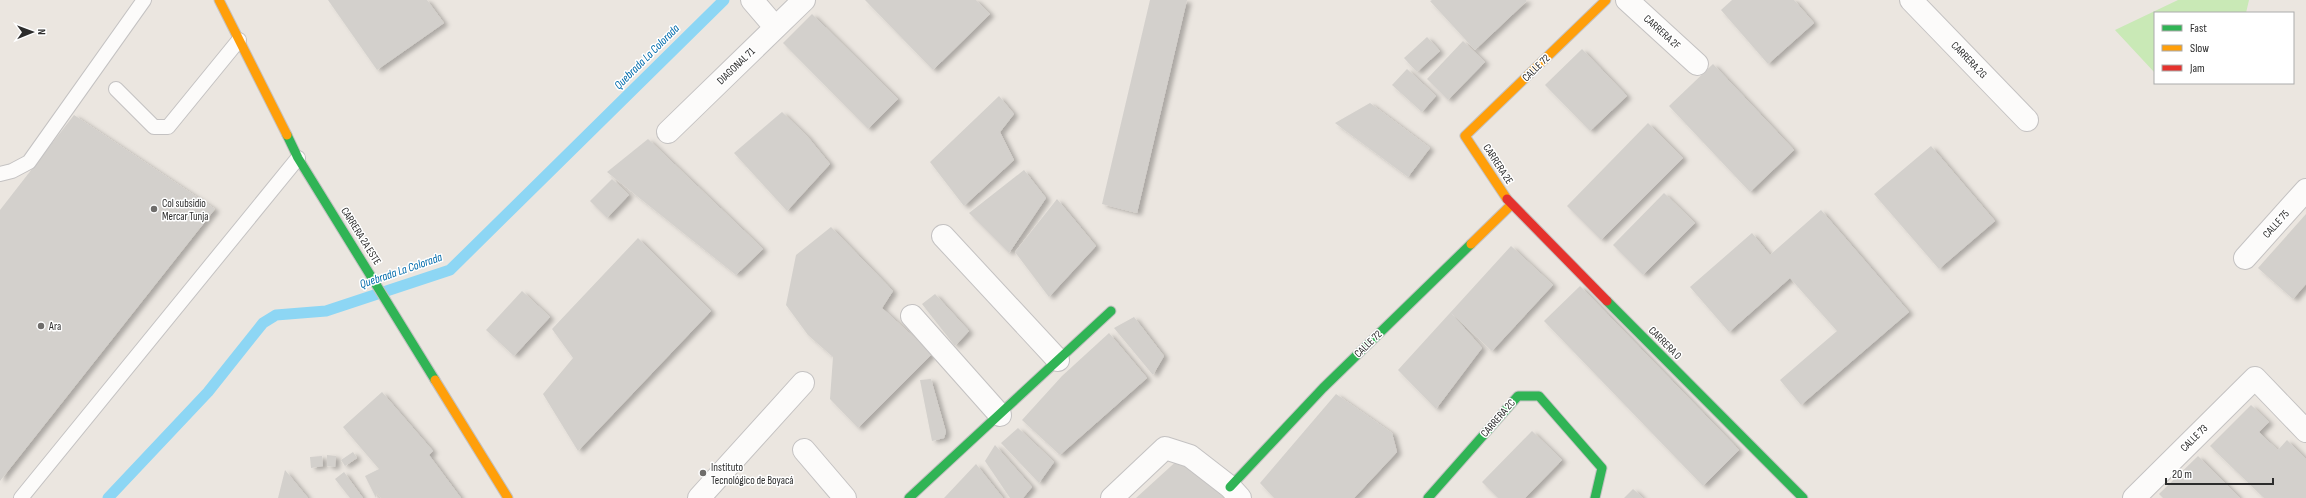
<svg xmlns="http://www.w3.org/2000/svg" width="2306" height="498" font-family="'Sofia Sans Condensed',sans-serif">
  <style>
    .green { fill: #c9e9b6 }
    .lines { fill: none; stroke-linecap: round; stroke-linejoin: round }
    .stream { stroke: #8dd6f4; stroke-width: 11 }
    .building { fill: #d3d0cc; filter: url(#shadow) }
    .lane-casing { stroke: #c4c2c2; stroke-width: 16 }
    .street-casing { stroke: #c4c2c2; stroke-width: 24 }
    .fast-casing { stroke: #c4c2c2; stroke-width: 11 }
    .slow-casing { stroke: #c4c2c2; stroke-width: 11 }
    .jam-casing { stroke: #c4c2c2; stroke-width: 11 }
    .lane { stroke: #fcfbfa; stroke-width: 14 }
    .street { stroke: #fcfbfa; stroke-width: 22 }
    .fast { stroke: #30b455; stroke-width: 9 }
    .slow { stroke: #ff9f0a; stroke-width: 9 }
    .jam { stroke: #e5322d; stroke-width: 9 }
    .poi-dot { fill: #6f6d6b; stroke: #fff; stroke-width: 1.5 }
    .labels { text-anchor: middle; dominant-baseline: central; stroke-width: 3; stroke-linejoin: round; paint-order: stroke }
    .street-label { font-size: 11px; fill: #2c2c2c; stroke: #fff }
    .poi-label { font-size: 11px; fill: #2c2c2c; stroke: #fff; text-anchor: start }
    .water-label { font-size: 12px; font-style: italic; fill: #006bab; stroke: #fff }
  </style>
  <defs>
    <filter id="shadow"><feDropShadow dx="4.5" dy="2.5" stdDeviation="2" flood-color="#0004"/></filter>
  </defs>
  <rect width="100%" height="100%" fill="#ebe6e0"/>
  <polygon class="green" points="2178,0 2249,0 2246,13 2155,13 2155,73 2115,30"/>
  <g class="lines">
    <polyline class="stream" points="108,498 208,392 263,323 276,315 326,311 450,270 724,0"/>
  </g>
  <g class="building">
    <polygon points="328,0 427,0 444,23 377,70"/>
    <polygon points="865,0 976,0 990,14 933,70"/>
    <polygon points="1150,0 1187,0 1137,213 1102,204"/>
    <polygon points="1432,0 1526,0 1527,1 1475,50 1430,1"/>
    <polygon points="1732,0 1794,0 1814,23 1768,64 1721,10"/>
    <polygon points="812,14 898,99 868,129 783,43"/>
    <polygon points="1427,37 1440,51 1417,72 1404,58"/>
    <polygon points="1463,41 1485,62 1448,100 1427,79"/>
    <polygon points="1582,49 1627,96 1590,131 1545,85"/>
    <polygon points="1713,64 1794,150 1750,192 1669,106"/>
    <polygon points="1407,69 1436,96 1422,112 1392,85"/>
    <polygon points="999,96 1014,114 1000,132 1014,160 964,206 930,162"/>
    <polygon points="1370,103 1430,148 1408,177 1335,123"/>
    <polygon points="782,112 807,136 830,164 787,211 734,153"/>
    <polygon points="74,115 215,209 0,481 0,210"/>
    <polygon points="1648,123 1683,158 1601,240 1567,206"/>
    <polygon points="648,139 763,249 736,275 607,172"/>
    <polygon points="1931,146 1995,221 1939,269 1874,194"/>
    <polygon points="1024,170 1046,198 1009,253 969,213"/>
    <polygon points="612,179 629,195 607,218 590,201"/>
    <polygon points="1664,193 1695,223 1643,275 1613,245"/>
    <polygon points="1057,199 1096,246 1049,297 1015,252"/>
    <polygon points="1821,210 1909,312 1801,405 1780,380 1837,331 1790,278 1729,332 1690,287 1752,233 1770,255"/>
    <polygon points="2306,214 2306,284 2293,299 2258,268"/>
    <polygon points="831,227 893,291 882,308 932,354 858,428 830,399 833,357 808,335 786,305 796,255"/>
    <polygon points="638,238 711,311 578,451 543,394 573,358 552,329"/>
    <polygon points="1511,246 1553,285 1492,351 1451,313 1482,348 1436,409 1398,370"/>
    <polygon points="1580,286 1739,450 1703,486 1544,321"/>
    <polygon points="522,291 550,317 514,356 486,330"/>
    <polygon points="935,294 969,331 955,346 922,304"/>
    <polygon points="1134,317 1164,356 1153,375 1114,328"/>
    <polygon points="1109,333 1147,378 1060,455 1022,420 1062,376"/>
    <polygon points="931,379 946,432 944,438 932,441 920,380"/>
    <polygon points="382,392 433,451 429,455 461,498 381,498 377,493 376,498 365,476 379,469 343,427"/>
    <polygon points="1336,394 1392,433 1397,452 1354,498 1274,498 1260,483"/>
    <polygon points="2251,405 2269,422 2259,432 2269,442 2278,450 2287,440 2306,459 2306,498 2264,498 2210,446"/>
    <polygon points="1018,428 1054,462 1039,483 1001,443"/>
    <polygon points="1532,431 1562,460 1525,498 1498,498 1482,482"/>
    <polygon points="995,445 1032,487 1023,498 1010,498 985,461"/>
    <polygon points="353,452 357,458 345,466 341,460"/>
    <polygon points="327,455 336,456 335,467 327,466"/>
    <polygon points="322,456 323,466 311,468 310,457"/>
    <polygon points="2198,456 2240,498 2163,498 2159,494"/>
    <polygon points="1181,457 1221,489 1224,498 1136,498"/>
    <polygon points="976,464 1003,498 944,498"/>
    <polygon points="285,470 308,498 278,498"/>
    <polygon points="344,472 363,498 350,498 335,479"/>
    <polygon points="1633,489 1643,498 1624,498"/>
  </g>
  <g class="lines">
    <defs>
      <g id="lane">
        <polyline points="116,89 154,127 168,127 239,40"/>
        <polyline points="0,174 12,171 29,162 144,0"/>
        <polyline points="21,498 298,158"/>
      </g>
      <g id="street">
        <polyline points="752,0 775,27"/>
        <polyline points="1627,0 1697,64"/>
        <polyline points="1911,0 2027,120"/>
        <polyline points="668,132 804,0"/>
        <polyline points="943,236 1058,360"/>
        <polyline points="2245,258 2306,190"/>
        <polyline points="912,316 1000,415"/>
        <polyline points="804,450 845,498"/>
        <polyline points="699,498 803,383"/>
        <polyline points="1112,498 1165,448 1190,456 1230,487 1240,498"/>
        <polyline points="2134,498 2255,378 2306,431"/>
      </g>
      <g id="fast">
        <polyline points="287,135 298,158 435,380"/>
        <polyline points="1607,301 1803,498"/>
        <polyline points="1230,487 1323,388 1471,244"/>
        <polyline points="909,498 1111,311"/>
        <polyline points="1428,498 1518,396 1539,396 1602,468 1595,498"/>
      </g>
      <g id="slow">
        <polyline points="219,0 287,135"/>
        <polyline points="1507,199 1465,136 1606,0"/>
        <polyline points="1471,244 1511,205"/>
        <polyline points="435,380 508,498"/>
      </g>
      <polyline id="jam" points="1507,199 1607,301"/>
    </defs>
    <use href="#lane" class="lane-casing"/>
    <use href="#street" class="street-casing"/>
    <use href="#fast" class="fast-casing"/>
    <use href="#slow" class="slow-casing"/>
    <use href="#jam" class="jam-casing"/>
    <use href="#lane" class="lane"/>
    <use href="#street" class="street"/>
    <use href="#fast" class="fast"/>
    <use href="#slow" class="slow"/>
    <use href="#jam" class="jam"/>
  </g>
  <g class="poi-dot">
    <circle cx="154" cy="209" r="4"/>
    <circle cx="41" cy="326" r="4"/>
    <circle cx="703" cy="473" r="4"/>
  </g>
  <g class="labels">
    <g class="street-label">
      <text transform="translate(1662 32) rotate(42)">CARRERA 2F</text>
      <text transform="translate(1969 60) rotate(46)">CARRERA 2G</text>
      <text transform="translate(736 66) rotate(-44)">DIAGONAL 71</text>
      <text transform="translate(1536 68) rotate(-44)">CALLE 72</text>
      <text transform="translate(1498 164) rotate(57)">CARRERA 2E</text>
      <text transform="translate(2276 224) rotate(-48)">CALLE 75</text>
      <text transform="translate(361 236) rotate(58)">CARRERA 2A ESTE</text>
      <text transform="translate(1665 343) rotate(45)">CARRERA 0</text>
      <text transform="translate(1368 344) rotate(-44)">CALLE 72</text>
      <text transform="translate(1498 418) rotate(-49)">CARRERA 2C</text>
      <text transform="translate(2194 438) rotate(-45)">CALLE 73</text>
    </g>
    <g class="poi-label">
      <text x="162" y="203">Col subsidio<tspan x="162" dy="13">Mercar Tunja</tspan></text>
      <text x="49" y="326">Ara</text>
      <text x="711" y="467">Instituto<tspan x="711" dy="13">Tecnológico de Boyacá</tspan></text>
    </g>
    <g class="water-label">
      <text transform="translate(647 57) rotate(-45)">Quebrada La Colorada</text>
      <text transform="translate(401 271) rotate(-19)">Quebrada La Colorada</text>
    </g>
  </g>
  <rect x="2154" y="12" width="140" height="72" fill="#ffffff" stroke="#ababab"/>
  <rect x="2162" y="25" width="20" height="6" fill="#30b455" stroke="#ababab"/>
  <text x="2190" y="32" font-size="12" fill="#2c2c2c">Fast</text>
  <rect x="2162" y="45" width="20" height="6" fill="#ff9f0a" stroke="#ababab"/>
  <text x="2190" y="52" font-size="12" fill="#2c2c2c">Slow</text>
  <rect x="2162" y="65" width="20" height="6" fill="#e5322d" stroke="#ababab"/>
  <text x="2190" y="72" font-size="12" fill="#2c2c2c">Jam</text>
  <g transform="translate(32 32) rotate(89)" stroke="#ffffff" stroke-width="3" paint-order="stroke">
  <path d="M0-3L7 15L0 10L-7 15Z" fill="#2c2c2c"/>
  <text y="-6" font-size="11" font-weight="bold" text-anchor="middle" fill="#2c2c2c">N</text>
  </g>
  <path d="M2166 478v6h107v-6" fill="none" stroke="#2c2c2c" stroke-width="2"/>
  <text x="2172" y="478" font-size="12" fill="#2c2c2c" stroke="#ffffff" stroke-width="3" paint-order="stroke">20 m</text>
</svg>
